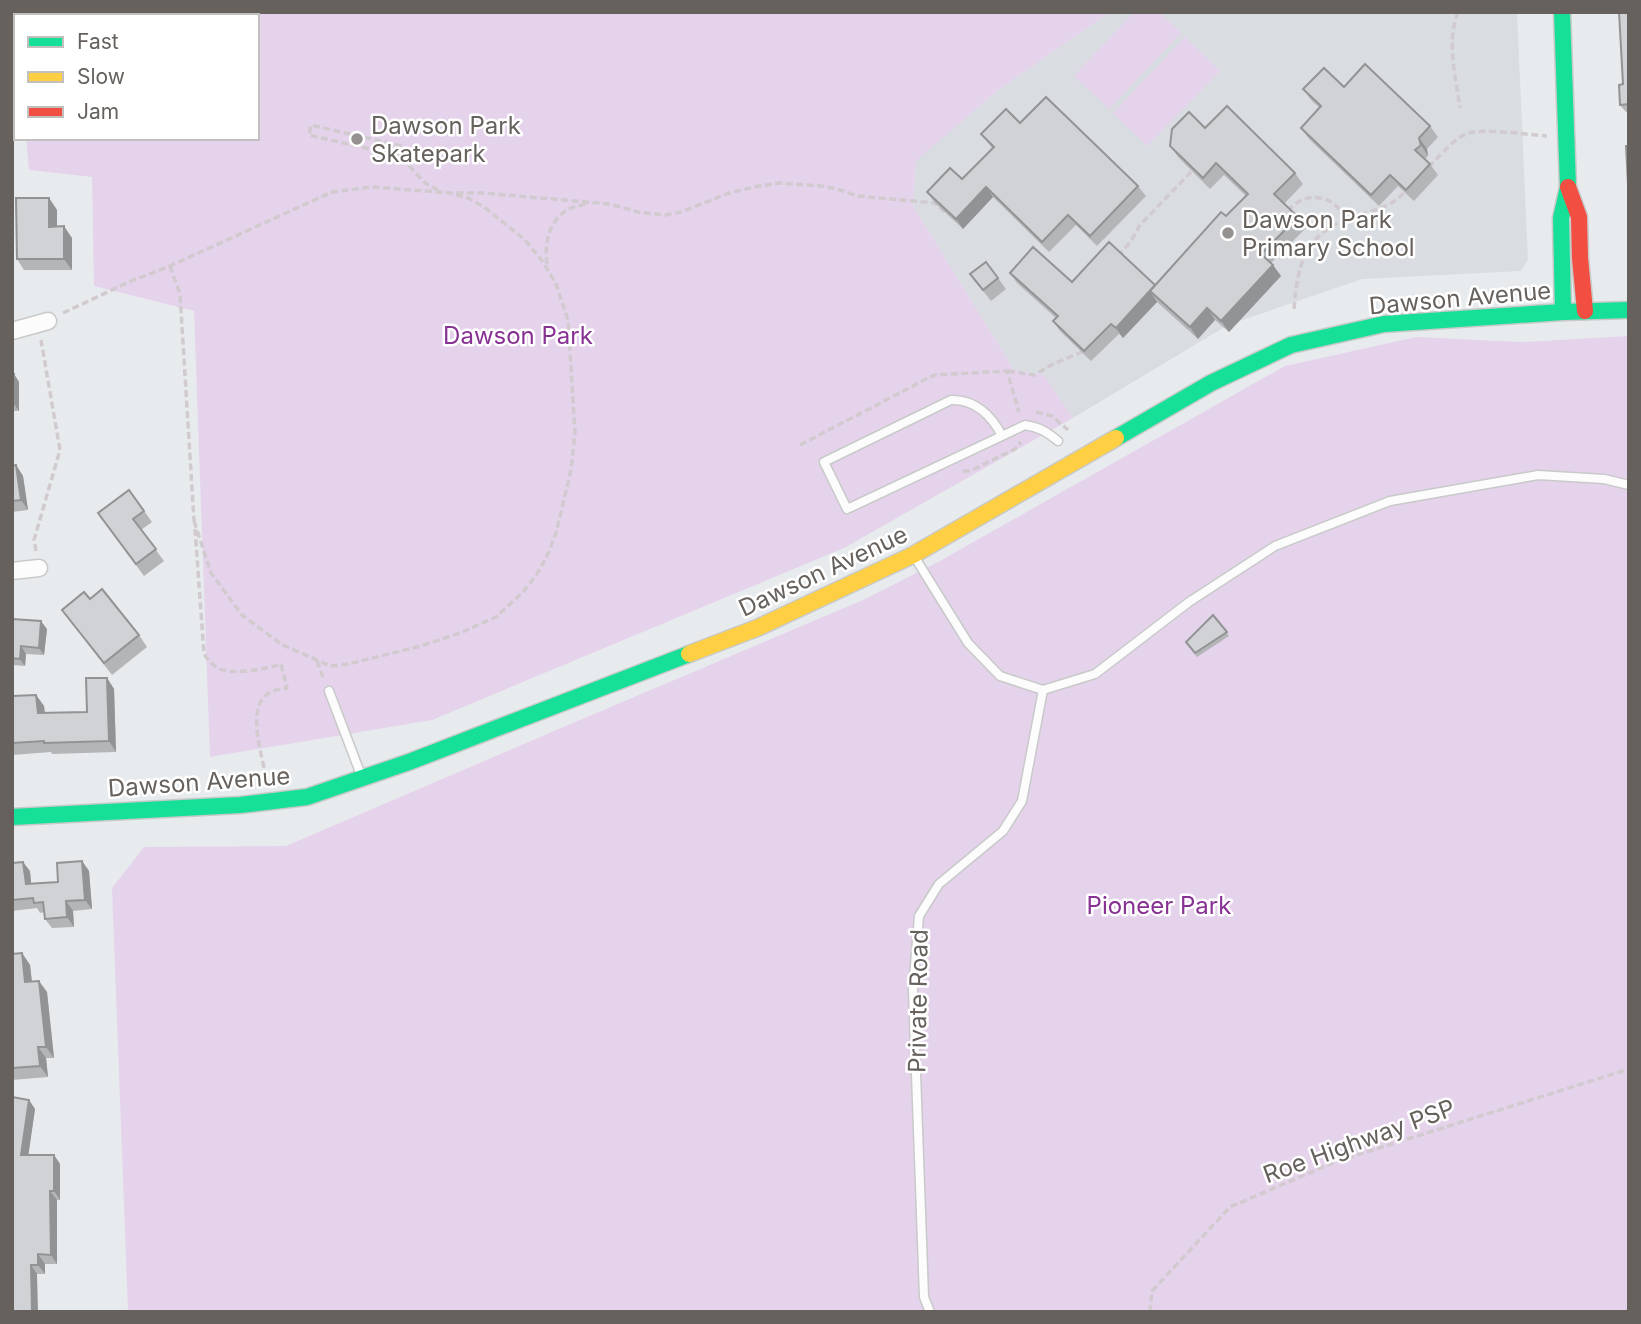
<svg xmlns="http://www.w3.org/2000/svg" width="1641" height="1324" font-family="Inter,sans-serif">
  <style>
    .education { fill: #d9dde2 }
    .green { fill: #e5d3ec }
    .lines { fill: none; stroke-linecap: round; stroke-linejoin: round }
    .lane-casing { stroke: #c8c9c9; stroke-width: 11 }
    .street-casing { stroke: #c8c9c9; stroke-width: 19 }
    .fast-casing { stroke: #c8c9c9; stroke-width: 19 }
    .slow-casing { stroke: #c8c9c9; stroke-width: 19 }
    .jam-casing { stroke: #c8c9c9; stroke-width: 19 }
    .path { stroke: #d1cacf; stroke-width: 3.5; stroke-dasharray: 7 3.5; stroke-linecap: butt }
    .lane { stroke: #fcfcfc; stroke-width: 8 }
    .street { stroke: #fcfcfc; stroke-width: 16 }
    .fast { stroke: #16e098; stroke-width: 16 }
    .slow { stroke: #ffcf43; stroke-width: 16 }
    .jam { stroke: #f24e42; stroke-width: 16 }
    .wall { fill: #b4b5b7 }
    .shaded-wall { fill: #929395 }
    .building { fill: #d1d2d5; stroke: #929395; stroke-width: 2 }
    .poi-dot { fill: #949190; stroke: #fff; stroke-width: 2.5 }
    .labels { text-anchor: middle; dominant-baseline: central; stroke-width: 5; stroke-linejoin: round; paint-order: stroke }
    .poi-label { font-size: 24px; fill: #67615d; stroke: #fff; text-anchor: start }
    .street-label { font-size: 24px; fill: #67615d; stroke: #fff }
    .park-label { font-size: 24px; fill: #873192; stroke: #fff }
  </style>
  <rect width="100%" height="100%" fill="#e8ebee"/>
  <polygon class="education" points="1110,12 1517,12 1528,260 1521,271 1362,279 1228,325 1073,418 1044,375 1014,370 913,206 916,160 997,91"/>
  <g class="green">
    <polygon points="72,12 1110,12 997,91 916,161 913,206 1014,370 1044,375 1073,418 844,548 432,720 210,757 194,311 94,286 92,177 29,170 26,138 257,138 257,16 72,16"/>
    <polygon points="1134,12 1159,12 1181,33 1109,109 1074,76"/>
    <polygon points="1185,37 1220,71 1147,146 1113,113"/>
    <polygon points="1629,336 1629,1312 128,1312 112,888 144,847 286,846 568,725 863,600 938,562 1285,366 1416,337 1522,342"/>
  </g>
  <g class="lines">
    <defs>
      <g id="lane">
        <path d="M1002 436C992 416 975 399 951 400L824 462 847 509 1025 425C1039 427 1047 432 1058 441"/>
        <polyline points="914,556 968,643 1000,676 1043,690 1095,674 1189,602 1275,546 1390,501 1538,475 1604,479 1629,485"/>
        <polyline points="329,691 361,775"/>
        <polyline points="930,1312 924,1297 913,990 919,916 939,884 1003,831 1022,801 1043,690"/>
      </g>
      <g id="street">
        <polyline points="12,331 48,321"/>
        <polyline points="12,571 39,568"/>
      </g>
      <g id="fast">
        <polyline points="1562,12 1568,187 1561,218 1563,312"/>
        <polyline points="1116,438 1211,383 1291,345 1384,324 1563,312 1629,310"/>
        <polyline points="12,817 240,805 307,797 409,762 689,654"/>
      </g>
      <polyline id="slow" points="689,654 757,628 913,555 1116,438"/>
      <polyline id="jam" points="1568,187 1579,217 1580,258 1585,311"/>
    </defs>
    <use href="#lane" class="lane-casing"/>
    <use href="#street" class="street-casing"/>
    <use href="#fast" class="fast-casing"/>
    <use href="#slow" class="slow-casing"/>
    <use href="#jam" class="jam-casing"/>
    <g class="path">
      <path d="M1458 12C1446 42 1456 78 1460 108"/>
      <polyline points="400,156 402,146 311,125 309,135 400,156 425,183 438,190"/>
      <path d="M1429 167C1440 156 1451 141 1466 134 1480 127 1529 135 1547 136"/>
      <path d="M1287 210C1292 207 1297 202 1302 200 1318 193 1341 201 1343 220"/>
      <polyline points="1118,256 1131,241 1140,225 1192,171"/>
      <path d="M547 264C544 243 549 218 571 208 577 206 583 205 588 203"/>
      <polyline points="170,266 180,294 194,521"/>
      <path d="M1294 309C1298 258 1307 231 1359 215 1380 208 1391 207 1407 190"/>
      <polyline points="63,313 131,281 170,266 332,192 372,187 451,193 483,193 610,204 638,212 665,215 681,212 729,193 759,186 780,183 821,186 837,189 858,196 935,203 948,215"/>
      <polyline points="1008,371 1034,375 1053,364 1082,352 1079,349"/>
      <polyline points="1036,412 1052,416 1068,430"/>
      <polyline points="800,445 934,375 1007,371 1019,412"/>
      <polyline points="963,471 970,471 1015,449 1021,442"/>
      <polyline points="194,521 211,573 242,615 281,644 330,666 348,664 421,646 460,633 496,617 523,592 537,574 549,552 556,533 571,470 575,432 568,320 556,284 543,262 525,240 484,207 468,198 453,194"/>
      <path d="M195 529 204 654C208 660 213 666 220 669 235 675 266 669 281 664L287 688C282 689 275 690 271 692 243 705 264 758 266 780"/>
      <polyline points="36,551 34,540 60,450 41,340"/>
      <polyline points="317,661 324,680"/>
      <polyline points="1150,1312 1152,1291 1230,1207 1335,1162 1629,1069"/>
    </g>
    <use href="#lane" class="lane"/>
    <use href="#street" class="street"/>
    <use href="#fast" class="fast"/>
    <use href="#slow" class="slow"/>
    <use href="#jam" class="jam"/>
  </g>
  <g class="wall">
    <polygon points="12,12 45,12 46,16 16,16 16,19 12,19"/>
    <polygon points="1629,12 1629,112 1626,112 1620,105 1623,84"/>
    <polygon points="12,47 16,51 16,64 12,67"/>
    <polygon points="1344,87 1430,126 1438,137 1427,149 1428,156 1425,159 1430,164 1438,175 1414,201 1398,186 1379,206 1309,139 1301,128 1320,108 1311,100 1303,89"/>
    <polygon points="1020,123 1138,186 1146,196 1097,246 1076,225 1049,252 993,197 963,229 935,203 927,192 962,179 992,148 981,134"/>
    <polygon points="1205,128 1295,173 1303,184 1284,204 1298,217 1306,228 1271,263 1281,276 1229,332 1215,320 1198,339 1157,302 1123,338 1119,334 1091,361 1060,331 1053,321 1056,318 1017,283 1010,273 1072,282 1155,285 1226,216 1246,196 1224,175 1210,189 1178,157 1170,146"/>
    <polygon points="49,198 57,210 57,226 72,238 72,270 24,270 17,259"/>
    <polygon points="970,274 998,278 1006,289 991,301"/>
    <polygon points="12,374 14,374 19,382 19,411 12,411"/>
    <polygon points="16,465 23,476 28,510 12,512 12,466"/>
    <polygon points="129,490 152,522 141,530 164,561 144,576 98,513"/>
    <polygon points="90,599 139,635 147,647 112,675 62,610"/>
    <polygon points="1213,615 1229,636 1197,657 1186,642"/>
    <polygon points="12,619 47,629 44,655 26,654 25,666 12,665"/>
    <polygon points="107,678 114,689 116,752 52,754 51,752 12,755 12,696 36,695 44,706 45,713 87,712"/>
    <polygon points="82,861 89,871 92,909 73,911 74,927 52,928 45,919 44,912 40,913 37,908 12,911 12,863 30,871 31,884 58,882"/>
    <polygon points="22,953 30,965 32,982 47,992 54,1058 46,1058 48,1077 12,1080 12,954"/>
    <polygon points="29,1100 35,1109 28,1155 54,1155 60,1164 60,1200 57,1200 57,1264 45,1264 45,1274 37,1274 12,1312"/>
  </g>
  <g class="shaded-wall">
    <polygon points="1419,138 1427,149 1428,156 1421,145"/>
    <polygon points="986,187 993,197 963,229 956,219"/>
    <polygon points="49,198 57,210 57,238 49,227"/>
    <polygon points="64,226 72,238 72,270 64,259"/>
    <polygon points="1273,265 1281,276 1229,332 1221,321"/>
    <polygon points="1150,291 1157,302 1123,338 1116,328"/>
    <polygon points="1207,308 1215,320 1198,339 1190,327"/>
    <polygon points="14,374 19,382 19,411 14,404"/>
    <polygon points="16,465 23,476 28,510 21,500"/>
    <polygon points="41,621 47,629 44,655 39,648"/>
    <polygon points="21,646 26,654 25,666 20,659"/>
    <polygon points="107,678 114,689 116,752 109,741"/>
    <polygon points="36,695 44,706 46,724 38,713"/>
    <polygon points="82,861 89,871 92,909 85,900"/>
    <polygon points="23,862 30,871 32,894 26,884"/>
    <polygon points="66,901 73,911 74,927 67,917"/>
    <polygon points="22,953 30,965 33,993 25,982"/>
    <polygon points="39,981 47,992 54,1058 46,1047"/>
    <polygon points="38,1047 46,1058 48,1077 40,1066"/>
    <polygon points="29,1100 35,1109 27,1165 21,1155"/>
    <polygon points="54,1155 60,1164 60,1200 54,1191"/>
    <polygon points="50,1191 57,1200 57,1264 51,1255"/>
    <polygon points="38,1254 45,1264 45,1274 38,1265"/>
    <polygon points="31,1265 37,1274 38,1312 32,1312"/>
  </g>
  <g class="building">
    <polygon points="1619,12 1629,12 1629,104 1620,105 1619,85 1623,84"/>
    <polygon points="1365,64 1430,126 1419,138 1421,145 1415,150 1430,164 1406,190 1390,175 1371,195 1301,128 1321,106 1303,89 1324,68 1344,87"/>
    <polygon points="1046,97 1138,186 1090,236 1068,215 1042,242 986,187 956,219 927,192 950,168 962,179 994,147 981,134 1006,109 1020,123"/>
    <polygon points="1227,106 1295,173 1274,194 1298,217 1261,254 1273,265 1221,321 1207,308 1190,327 1150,291 1221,212 1226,216 1248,194 1216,163 1203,178 1170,146 1172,129 1189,112 1205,128"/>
    <polygon points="1626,146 1629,146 1629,184 1628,184"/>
    <polygon points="16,198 49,198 49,227 64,226 64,259 17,259"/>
    <polygon points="1109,242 1155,285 1116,328 1111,324 1084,351 1053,321 1058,316 1010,273 1033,247 1072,282"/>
    <polygon points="986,262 998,278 983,290 970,274"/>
    <rect x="12" y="374" width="2" height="30"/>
    <polygon points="16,465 21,500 12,501 12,466"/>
    <polygon points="129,490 144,511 133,519 156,549 136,564 98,513"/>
    <polygon points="102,589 139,635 104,663 62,610 84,592 90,599"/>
    <polygon points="1213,615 1227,632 1195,653 1186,642"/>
    <polygon points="12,619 41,621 39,648 21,646 20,659 12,658"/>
    <polygon points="86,678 107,678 109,741 44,743 44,741 12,743 12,696 36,695 38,713 87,712"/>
    <polygon points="82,861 85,900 66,901 67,917 45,919 43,902 34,903 33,898 12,900 12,863 23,862 26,884 58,882 57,863"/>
    <polygon points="22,953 25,982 39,981 46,1047 38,1047 40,1066 12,1068 12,954"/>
    <polygon points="12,1097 29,1100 21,1155 54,1155 54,1191 50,1191 51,1255 38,1254 38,1265 31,1265 32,1312 12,1312"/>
  </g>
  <g class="poi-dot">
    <circle cx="357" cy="139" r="7"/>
    <circle cx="1228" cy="233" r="7"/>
  </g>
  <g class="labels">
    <g class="poi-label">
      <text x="371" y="125">Dawson Park<tspan x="371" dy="28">Skatepark</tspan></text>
      <text x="1242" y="219">Dawson Park<tspan x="1242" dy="28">Primary School</tspan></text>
    </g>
    <g class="street-label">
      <text transform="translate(1460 298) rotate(-5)">Dawson Avenue</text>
      <text transform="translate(823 571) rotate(-25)">Dawson Avenue</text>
      <text transform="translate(199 782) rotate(-4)">Dawson Avenue</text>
      <text transform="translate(918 1001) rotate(-89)">Private Road</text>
      <text transform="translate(1359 1141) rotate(-20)">Roe Highway PSP</text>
    </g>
    <g class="park-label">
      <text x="518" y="335">Dawson Park</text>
      <text x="1159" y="905">Pioneer Park</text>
    </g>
  </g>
  <rect width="1641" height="1324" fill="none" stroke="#67615d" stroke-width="28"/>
  <rect x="14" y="14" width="245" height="126" fill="#ffffff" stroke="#c2c0be" stroke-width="2"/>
  <rect x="28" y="37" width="35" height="10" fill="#16e098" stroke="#c2c0be" stroke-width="2"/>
  <text x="77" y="49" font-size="21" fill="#67615d">Fast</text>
  <rect x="28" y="72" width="35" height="10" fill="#ffcf43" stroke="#c2c0be" stroke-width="2"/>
  <text x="77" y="84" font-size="21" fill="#67615d">Slow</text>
  <rect x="28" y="107" width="35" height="10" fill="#f24e42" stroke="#c2c0be" stroke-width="2"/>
  <text x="77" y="119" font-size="21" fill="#67615d">Jam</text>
</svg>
